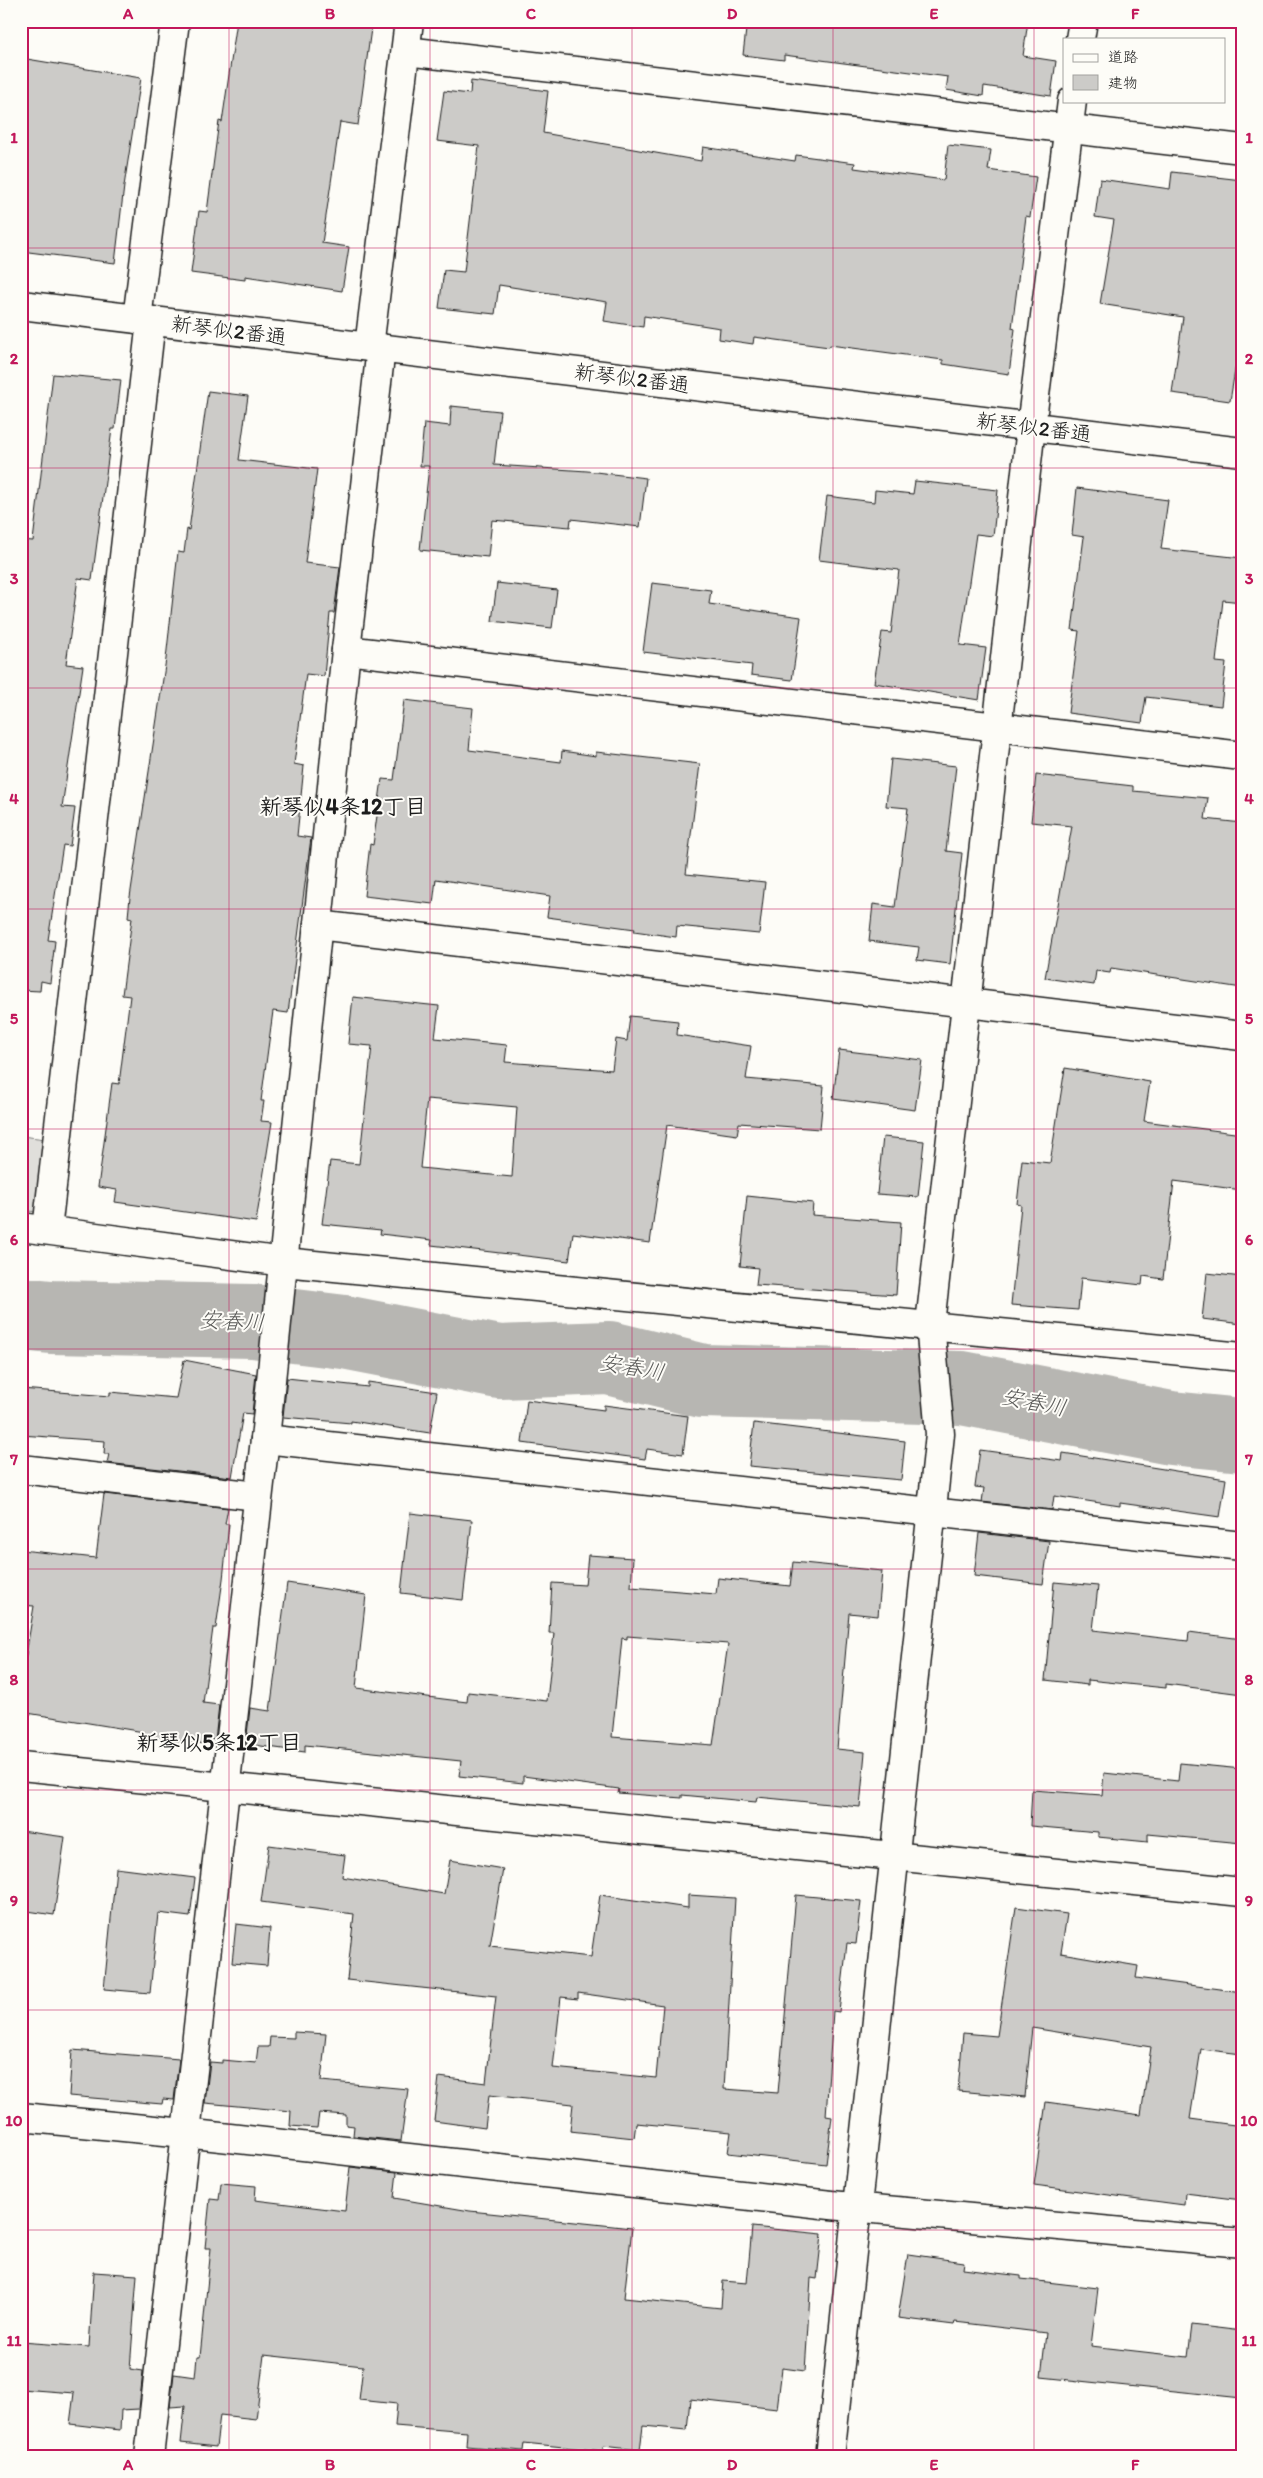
<svg xmlns="http://www.w3.org/2000/svg" width="1263" height="2478" font-family="Itim,'Klee One',sans-serif">
  <style>
    .green { fill: #e0dfdb; stroke: #7e7e7c }
    .lines { fill: none; stroke-linecap: round; stroke-linejoin: round }
    .river { stroke: #b7b6b2; stroke-width: 74 }
    .building { fill: #cccbc8; stroke: #1c1c1c; fill-rule: evenodd }
    .minor-casing { stroke: #1c1c1c; stroke-width: 31 }
    .minor { stroke: #fdfcf7; stroke-width: 28 }
    .grid { fill: none; stroke: #c2185b; stroke-width: 1; stroke-opacity: 0.55 }
    .labels { text-anchor: middle; dominant-baseline: central; stroke-width: 4; stroke-linejoin: round; paint-order: stroke }
    .street-label { font-size: 21px; fill: #1c1c1c; stroke: #fdfcf7 }
    .neighbourhood-label { font-size: 22px; font-weight: bold; fill: #1c1c1c; stroke: #fdfcf7 }
    .water-label { font-size: 22px; font-style: italic; fill: #5a5a58; stroke: #fdfcf7 }
    .neatline { fill: none; stroke: #c2185b; stroke-width: 2 }
    .grid-label { font-size: 16px; text-anchor: middle; font-weight: bold; fill: #c2185b }
  </style>
  <rect width="100%" height="100%" fill="#fdfcf7"/>
  <filter id="ink" filterUnits="userSpaceOnUse"><feTurbulence type="fractalNoise" baseFrequency=".02" numOctaves="2"/><feDisplacementMap in="SourceGraphic" scale="10" xChannelSelector="R" yChannelSelector="G"/><feConvolveMatrix kernelMatrix="1 2 1 2 8 2 1 2 1" color-interpolation-filters="sRGB"/></filter>
  <g filter="url(#ink)">
    <polygon class="green" points="21,1136 46,1139 36,1212 21,1210"/>
    <g class="lines">
      <polyline class="river" points="21,1314 51,1317 253,1321 344,1332 499,1362 609,1358 703,1381 962,1388 1171,1428 1242,1435"/>
    </g>
    <g class="building">
      <polygon points="237,21 372,21 358,125 340,122 322,243 349,247 342,291 245,276 245,280 191,273 199,211 207,212 219,121 222,122"/>
      <polygon points="747,21 1028,21 1023,56 1056,61 1051,96 984,86 983,96 946,90 948,77 784,55 784,60 743,55"/>
      <polygon points="21,58 141,78 124,186 115,263 21,251"/>
      <polygon points="471,81 548,91 543,133 701,161 703,147 795,161 796,155 855,163 854,168 944,180 948,145 991,150 988,170 1036,177 1030,217 1026,216 1012,328 1015,329 1009,374 943,364 943,360 830,345 829,347 754,337 753,344 719,339 720,328 644,316 643,327 604,321 607,302 499,285 495,314 439,308 444,270 464,272 479,146 437,141 444,91 470,94"/>
      <polygon points="1172,172 1242,180 1242,327 1230,401 1172,393 1183,317 1100,304 1114,220 1095,217 1100,179 1170,189"/>
      <polygon points="53,374 121,380 115,429 112,429 92,580 78,578 66,664 83,666 62,807 75,808 70,846 63,845 48,940 55,941 50,983 41,981 40,991 21,990 21,540 33,541"/>
      <polygon points="208,391 248,396 239,460 317,469 305,563 340,567 334,613 330,613 324,676 306,674 294,764 304,766 297,836 311,838 288,1013 273,1011 261,1101 264,1101 261,1121 272,1122 256,1222 115,1202 117,1190 98,1187 112,1083 119,1084 130,996 122,995 132,918 128,917 130,897 166,659 178,552 184,553 187,529 189,530"/>
      <polygon points="451,406 500,411 494,465 587,471 646,478 640,527 571,519 570,527 492,520 488,557 420,550 429,466 420,466 424,423 450,426"/>
      <polygon points="915,481 998,490 993,536 976,534 960,645 986,648 979,700 874,683 882,632 891,633 899,570 819,560 827,496 874,502 875,490 913,494"/>
      <polygon points="1077,488 1168,500 1161,549 1242,558 1242,602 1223,600 1216,662 1226,663 1221,706 1146,697 1142,723 1068,713 1079,631 1072,630 1084,537 1072,535"/>
      <polygon points="497,583 557,590 552,628 492,621"/>
      <polygon points="652,583 711,590 709,604 801,617 792,680 751,675 752,665 643,652"/>
      <polygon points="404,700 473,708 469,750 561,762 562,751 596,756 596,752 700,764 686,874 765,882 759,934 677,926 676,937 634,931 635,929 547,917 550,896 436,879 433,904 364,896 370,844 373,845 382,779 394,780"/>
      <polygon points="891,759 956,766 946,851 962,853 950,964 917,960 919,947 869,941 873,904 895,907 908,808 886,806"/>
      <polygon points="1036,775 1133,786 1133,791 1208,798 1205,819 1242,823 1242,988 1111,968 1110,973 1096,971 1094,985 1045,978 1072,826 1031,822"/>
      <path d="M353 997 439 1006 435 1038 507 1045 505 1062 612 1070 616 1039 627 1041 630 1016 678 1021 677 1035 751 1046 746 1079 824 1086 820 1129 739 1123 737 1135 667 1125 650 1243 573 1233 569 1261 431 1245 432 1240 380 1234 381 1230 322 1224 330 1161 359 1164 372 1046 348 1044ZM427 1099 517 1107 512 1177 420 1168Z"/>
      <polygon points="839,1050 922,1060 915,1110 833,1099"/>
      <polygon points="1065,1068 1150,1082 1144,1121 1242,1134 1242,1190 1174,1181 1163,1279 1143,1276 1142,1285 1081,1278 1078,1310 1011,1305 1021,1205 1017,1204 1022,1160 1050,1163"/>
      <polygon points="883,1137 924,1141 918,1197 877,1194"/>
      <polygon points="747,1196 813,1203 812,1215 901,1222 896,1295 756,1285 758,1268 740,1266"/>
      <polygon points="1207,1273 1242,1277 1242,1324 1202,1319"/>
      <polygon points="184,1360 256,1374 252,1414 243,1413 232,1477 107,1463 109,1454 104,1454 105,1441 21,1435 21,1389 110,1396 110,1392 176,1398"/>
      <polygon points="287,1378 368,1387 368,1382 437,1392 430,1433 351,1421 351,1423 283,1417"/>
      <polygon points="527,1400 604,1410 604,1405 688,1416 683,1454 647,1449 645,1459 522,1443"/>
      <polygon points="754,1423 905,1441 901,1480 749,1466"/>
      <polygon points="980,1450 1062,1461 1063,1453 1226,1479 1220,1517 1120,1503 1120,1506 1054,1496 1052,1510 982,1502 984,1488 975,1487"/>
      <polygon points="104,1494 228,1508 225,1524 229,1524 223,1579 216,1628 213,1628 203,1703 219,1705 215,1740 208,1739 208,1744 143,1738 144,1732 21,1712 21,1667 24,1667 34,1606 21,1605 21,1550 96,1558"/>
      <polygon points="410,1513 472,1520 463,1600 401,1593"/>
      <polygon points="979,1533 1049,1541 1043,1584 974,1576"/>
      <path d="M588 1555 633 1558 631 1587 716 1594 718 1578 790 1586 793 1562 882 1571 878 1616 849 1613 837 1749 865 1752 860 1807 757 1797 756 1802 682 1795V1798L618 1793 619 1789 523 1776V1783L459 1776 461 1761 305 1745V1752L246 1744 250 1708 270 1711 287 1583 366 1595 356 1688 467 1702 468 1692 547 1701 554 1633H549L552 1583 585 1585ZM627 1636 728 1644 713 1745 612 1737 622 1638 627 1639Z"/>
      <polygon points="1054,1582 1098,1586 1093,1630 1188,1641 1189,1632 1242,1639 1242,1694 1166,1684 1166,1688 1088,1680 1088,1685 1045,1680"/>
      <polygon points="1180,1763 1242,1769 1242,1843 1148,1834 1148,1842 1098,1837 1098,1832 1030,1826 1032,1790 1102,1795 1104,1773 1178,1781"/>
      <polygon points="21,1831 65,1837 54,1915 21,1910"/>
      <path d="M269 1845 345 1855 342 1877 444 1894 450 1860 503 1869 490 1946 591 1957 600 1895 688 1908V1895L735 1898 724 2089 778 2093 796 1895 861 1901 856 1944 847 1943 839 2012 833 2011 826 2116 832 2117 826 2164 728 2153 731 2132 636 2123 634 2138 570 2131 573 2104 489 2095 485 2128 434 2121 439 2077 486 2083 496 1996 347 1980 354 1914 261 1902ZM578 1993 663 2005 656 2078 553 2068 561 1997 578 1999Z"/>
      <polygon points="116,1868 195,1878 190,1917 158,1913 150,1993 104,1989"/>
      <polygon points="1016,1907 1067,1914 1061,1953 1138,1966 1136,1978 1242,1992 1242,2054 1201,2049 1190,2119 1242,2126 1242,2200 1185,2193 1184,2205 1034,2185 1046,2102 1141,2115 1151,2047 1032,2028 1025,2097 958,2091 963,2033 997,2036"/>
      <polygon points="236,1924 270,1928 267,1966 232,1963"/>
      <polygon points="294,2032 326,2034 321,2081 408,2089 401,2141 353,2136 354,2126 346,2125 346,2115 319,2113 317,2128 290,2126 291,2111 205,2103 210,2062 222,2063 222,2060 256,2063 258,2047 269,2047 270,2037 294,2038"/>
      <polygon points="72,2050 179,2059 174,2100 163,2099 162,2104 69,2096"/>
      <polygon points="350,2167 397,2172 394,2198 470,2211 632,2228 624,2298 721,2308 723,2281 747,2283 752,2227 822,2234 817,2279 811,2278 805,2371 782,2368 777,2409 690,2399 687,2430 643,2426 640,2450 603,2446 603,2451 524,2443 523,2451 466,2446 467,2432 395,2426 397,2404 359,2400 363,2366 264,2355 256,2419 220,2415 216,2447 181,2443 185,2406 170,2407 174,2374 195,2377 197,2357 200,2357 211,2248 205,2248 210,2199 219,2200 221,2183 256,2186 255,2200 345,2211"/>
      <polygon points="908,2254 964,2262 963,2269 1021,2276 1021,2279 1098,2288 1091,2346 1188,2357 1192,2325 1242,2331 1242,2398 1041,2377 1046,2333 955,2322 954,2325 898,2318"/>
      <polygon points="94,2272 137,2275 130,2369 143,2371 139,2409 121,2410 120,2430 70,2424 74,2393 21,2389 21,2342 89,2347"/>
    </g>
    <g class="lines">
      <defs>
        <g id="minor">
          <polyline points="1080,39 1083,21"/>
          <polyline points="406,51 1242,149"/>
          <polyline points="21,305 1242,452"/>
          <polyline points="137,319 175,21"/>
          <polyline points="369,347 409,21"/>
          <polyline points="346,650 1242,756"/>
          <polyline points="318,925 1242,1036"/>
          <polyline points="21,1227 284,1262 1242,1357"/>
          <polyline points="47,1230 151,321"/>
          <polyline points="265,1439 1242,1546"/>
          <polyline points="21,1469 258,1496"/>
          <polyline points="21,1766 1242,1892"/>
          <polyline points="21,2117 185,2133 831,2205 1242,2243"/>
          <polyline points="149,2457 265,1439 346,650 381,348"/>
          <polyline points="830,2457 940,1434 930,1324 1031,427 1072,101"/>
        </g>
      </defs>
      <use href="#minor" class="minor-casing"/>
      <use href="#minor" class="minor"/>
    </g>
  </g>
  <path class="grid" d="M229 21V2457M430 21V2457M632 21V2457M833 21V2457M1034 21V2457M21 248H1242M21 468H1242M21 688H1242M21 909H1242M21 1129H1242M21 1349H1242M21 1569H1242M21 1790H1242M21 2010H1242M21 2230H1242"/>
  <g class="labels">
    <g class="street-label">
      <text transform="translate(229 330) rotate(7)">新琴似2番通</text>
      <text transform="translate(632 378) rotate(7)">新琴似2番通</text>
      <text transform="translate(1034 427) rotate(7)">新琴似2番通</text>
    </g>
    <g class="neighbourhood-label">
      <text x="343" y="806">新琴似4条12丁目</text>
      <text x="219" y="1742">新琴似5条12丁目</text>
    </g>
    <g class="water-label">
      <text transform="translate(232 1321) rotate(3)">安春川</text>
      <text transform="translate(632 1367) rotate(10)">安春川</text>
      <text transform="translate(1034 1402) rotate(11)">安春川</text>
    </g>
  </g>
  <rect width="1263" height="2478" fill="none" stroke="#fdfcf7" stroke-width="55"/>
  <rect x="1063" y="38" width="162" height="65" fill="#fdfcf7" stroke="#a3a29f"/>
  <rect x="1073" y="54" width="25" height="8" fill="#fdfcf7" stroke="#a3a29f"/>
  <text x="1108" y="62" font-size="15" fill="#1c1c1c">道路</text>
  <rect x="1073" y="75" width="25" height="15" fill="#cccbc8" stroke="#a3a29f"/>
  <text x="1108" y="88" font-size="15" fill="#1c1c1c">建物</text>
  <rect x="28" y="28" width="1208" height="2422" class="neatline"/>
  <g class="grid-label">
    <text x="128" y="19">A</text>
    <text x="330" y="19">B</text>
    <text x="531" y="19">C</text>
    <text x="732" y="19">D</text>
    <text x="934" y="19">E</text>
    <text x="1135" y="19">F</text>
    <text x="14" y="143">1</text>
    <text x="1249" y="143">1</text>
    <text x="14" y="364">2</text>
    <text x="1249" y="364">2</text>
    <text x="14" y="584">3</text>
    <text x="1249" y="584">3</text>
    <text x="14" y="804">4</text>
    <text x="1249" y="804">4</text>
    <text x="14" y="1024">5</text>
    <text x="1249" y="1024">5</text>
    <text x="14" y="1245">6</text>
    <text x="1249" y="1245">6</text>
    <text x="14" y="1465">7</text>
    <text x="1249" y="1465">7</text>
    <text x="14" y="1685">8</text>
    <text x="1249" y="1685">8</text>
    <text x="14" y="1906">9</text>
    <text x="1249" y="1906">9</text>
    <text x="14" y="2126">10</text>
    <text x="1249" y="2126">10</text>
    <text x="14" y="2346">11</text>
    <text x="1249" y="2346">11</text>
    <text x="128" y="2470">A</text>
    <text x="330" y="2470">B</text>
    <text x="531" y="2470">C</text>
    <text x="732" y="2470">D</text>
    <text x="934" y="2470">E</text>
    <text x="1135" y="2470">F</text>
  </g>
</svg>
